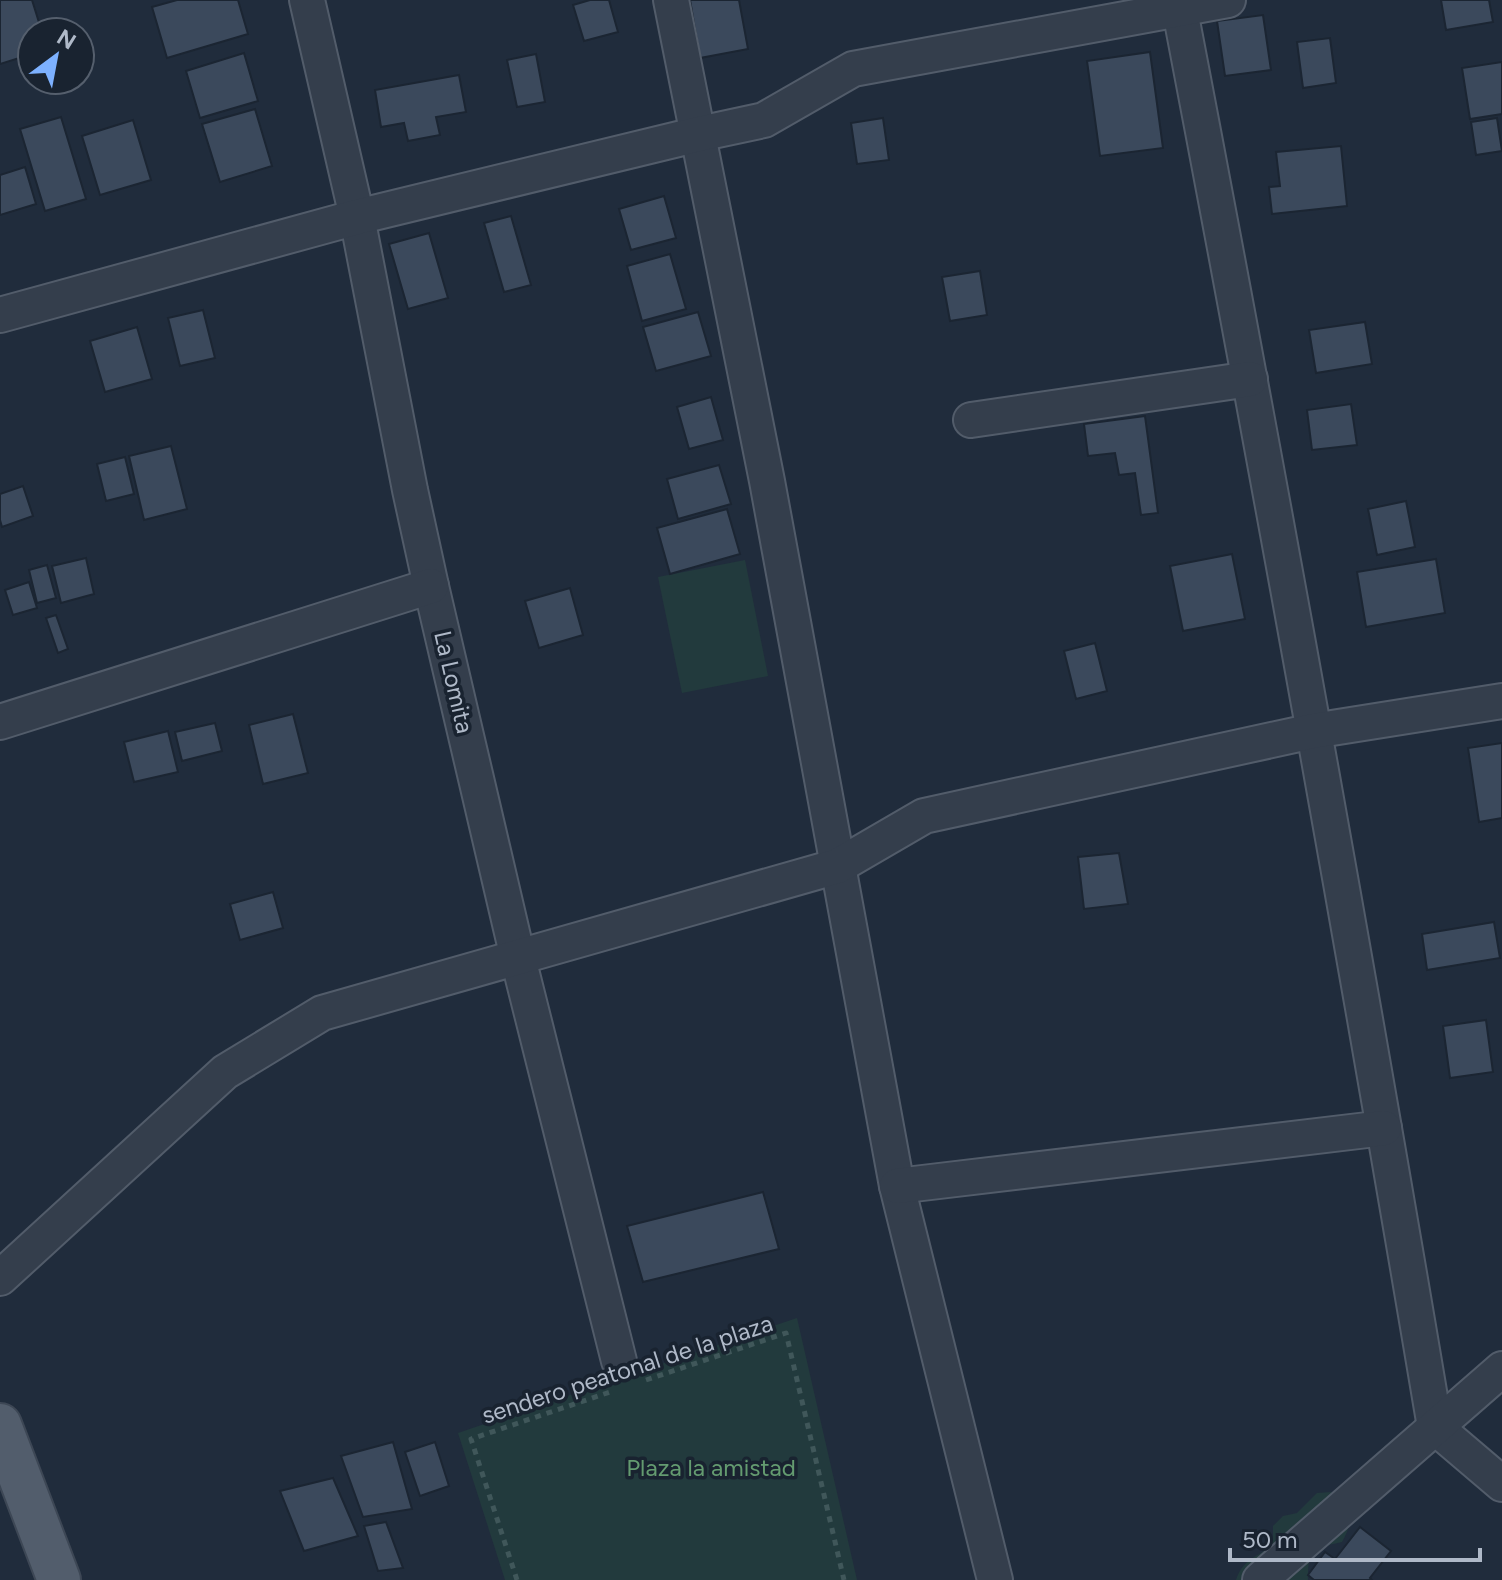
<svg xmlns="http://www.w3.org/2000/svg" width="1502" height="1580" font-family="Figtree,sans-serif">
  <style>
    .green { fill: #223a3d }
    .building { fill: #3b495c; stroke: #1b2532; stroke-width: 2 }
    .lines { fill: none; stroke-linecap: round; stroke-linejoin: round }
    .minor-casing { stroke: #525c6a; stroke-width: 38 }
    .major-casing { stroke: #3d4755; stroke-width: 46 }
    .path { stroke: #40575a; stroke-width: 5; stroke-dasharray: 6 6; stroke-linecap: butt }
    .minor { stroke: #343e4c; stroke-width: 34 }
    .major { stroke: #525d6c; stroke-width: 42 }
    .labels { text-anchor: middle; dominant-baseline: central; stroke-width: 7; stroke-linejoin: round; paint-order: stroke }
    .street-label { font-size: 24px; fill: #afb9c8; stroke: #192330 }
    .park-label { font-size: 24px; fill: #649b70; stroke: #192330 }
  </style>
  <rect width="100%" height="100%" fill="#202c3c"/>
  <g class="green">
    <polygon points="745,560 768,676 682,693 658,577"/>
    <polygon points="797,1318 857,1580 505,1580 458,1433"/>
    <path d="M1331 1492C1352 1508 1355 1519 1342 1542 1312 1549 1308 1548 1308 1580H1236C1244 1554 1268 1556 1273 1540 1273 1539 1273 1527 1273 1526L1283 1516 1297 1513 1317 1493Z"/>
  </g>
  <g class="building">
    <polygon points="0,0 32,0 42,32 32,32 32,54 0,64"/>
    <polygon points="177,0 238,0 248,34 167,58 152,7"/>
    <polygon points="590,0 609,0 618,32 584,41 573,5"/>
    <polygon points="690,0 739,0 748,49 700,58"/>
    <polygon points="1441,0 1489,0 1493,22 1446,30"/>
    <polygon points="1263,15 1271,70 1225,76 1217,21"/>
    <polygon points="1330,38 1336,83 1303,88 1297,42"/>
    <polygon points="1150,52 1163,148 1100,156 1087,61"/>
    <polygon points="244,53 258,101 200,118 186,71"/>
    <polygon points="536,54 545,102 517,107 507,60"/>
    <polygon points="1502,62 1502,114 1470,119 1462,68"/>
    <polygon points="459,75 466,112 436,117 440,135 408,141 404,123 381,127 375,90"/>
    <polygon points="255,109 272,166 220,182 202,124"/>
    <polygon points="61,117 86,199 45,211 20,129"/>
    <polygon points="883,118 889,160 857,164 851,123"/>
    <polygon points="1497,118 1502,151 1476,155 1471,122"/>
    <polygon points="133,120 151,180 100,195 82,136"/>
    <polygon points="1341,146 1347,206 1272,214 1269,187 1280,186 1276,152"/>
    <polygon points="25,167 36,204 0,215 0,175"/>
    <polygon points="664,196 676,238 631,250 619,209"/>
    <polygon points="511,216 531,285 504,292 484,223"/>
    <polygon points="429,233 448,298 408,309 389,244"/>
    <polygon points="670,254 686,309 642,321 627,266"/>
    <polygon points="980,271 987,315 950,321 942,277"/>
    <polygon points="203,310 215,358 180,366 168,318"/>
    <polygon points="698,312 711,356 656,371 643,327"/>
    <polygon points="1365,322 1372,364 1316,373 1309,330"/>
    <polygon points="137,327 152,379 105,392 90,341"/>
    <polygon points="711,397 723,440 689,449 677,407"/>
    <polygon points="1351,404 1357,445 1312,450 1307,410"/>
    <polygon points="1145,416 1158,513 1141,515 1135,473 1119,475 1115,453 1088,456 1084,424"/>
    <polygon points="171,446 187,509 144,520 129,456"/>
    <polygon points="125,457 134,494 106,501 97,464"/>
    <polygon points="719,465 731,504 678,519 667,479"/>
    <polygon points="23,486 33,516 2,527 0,520 0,494"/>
    <polygon points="1406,501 1415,547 1377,555 1368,509"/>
    <polygon points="727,509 740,554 670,574 657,528"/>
    <polygon points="1232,554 1245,619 1183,631 1170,566"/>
    <polygon points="86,558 94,594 61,603 52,566"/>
    <polygon points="1436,559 1445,613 1366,627 1357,572"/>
    <polygon points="47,565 56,598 37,603 29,570"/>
    <polygon points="29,582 37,608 13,615 5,590"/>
    <polygon points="570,588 583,635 539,648 525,601"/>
    <polygon points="56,615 68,649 58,653 46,618"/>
    <polygon points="1095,643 1107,691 1076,699 1064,651"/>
    <polygon points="293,714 308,773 263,784 249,725"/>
    <polygon points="215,723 222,751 182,761 175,732"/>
    <polygon points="168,731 178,772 134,782 124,742"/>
    <polygon points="1502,743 1502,818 1479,822 1468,748"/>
    <polygon points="1119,853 1128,904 1084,909 1078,857"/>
    <polygon points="273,892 283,928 240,940 230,904"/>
    <polygon points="1494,922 1500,958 1427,970 1422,934"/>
    <polygon points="1486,1020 1493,1072 1450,1078 1443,1026"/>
    <polygon points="763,1192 779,1249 643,1282 627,1226"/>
    <polygon points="393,1442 412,1509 363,1517 341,1456"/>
    <polygon points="435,1442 449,1486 420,1496 405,1452"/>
    <polygon points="333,1478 358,1536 304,1551 280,1491"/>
    <polygon points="386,1522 403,1568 378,1571 364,1526"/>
    <polygon points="1360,1527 1391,1551 1370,1578 1372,1580 1314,1580 1308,1575 1325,1552 1335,1559"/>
  </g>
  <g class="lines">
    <defs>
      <g id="minor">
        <polyline points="307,0 357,217 410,490 431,586 518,958 619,1361"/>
        <polyline points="671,0 767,481 897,1186 995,1580"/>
        <path d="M1178 0C1269 475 1355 951 1435 1427L1502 1484"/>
        <polyline points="0,315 357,217 699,134 764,120 853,69 1228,0"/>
        <polyline points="971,420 1250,379"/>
        <polyline points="0,722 431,586"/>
        <polyline points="897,1186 1384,1128"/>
        <polyline points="0,1278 225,1072 322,1013 838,866 924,816 1313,731 1502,701"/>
        <polyline points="1260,1580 1502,1369"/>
      </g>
      <polyline id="major" points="0,1425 59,1580"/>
    </defs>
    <use href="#minor" class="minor-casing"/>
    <use href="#major" class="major-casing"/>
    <g class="path">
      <polyline points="646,1380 786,1333 844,1580"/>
      <polyline points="517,1580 471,1439 610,1392"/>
    </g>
    <use href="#minor" class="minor"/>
    <use href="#major" class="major"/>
  </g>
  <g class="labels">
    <g class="street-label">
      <text transform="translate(454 682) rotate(77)">La Lomita</text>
      <text transform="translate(627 1369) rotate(-18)">sendero peatonal de la plaza</text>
    </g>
    <g class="park-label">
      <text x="711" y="1467">Plaza la amistad</text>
    </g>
  </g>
  <g transform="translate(56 56) rotate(32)"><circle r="38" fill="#192330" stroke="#555f6d" stroke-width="2"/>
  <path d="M0-6L14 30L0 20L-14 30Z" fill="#7db1ff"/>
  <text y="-12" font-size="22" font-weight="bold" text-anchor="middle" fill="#afb9c8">N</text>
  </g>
  <path d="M1230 1548v12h250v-12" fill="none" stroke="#afb9c8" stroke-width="4"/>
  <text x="1242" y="1548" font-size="24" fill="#afb9c8" stroke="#192330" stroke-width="6" paint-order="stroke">50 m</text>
</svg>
